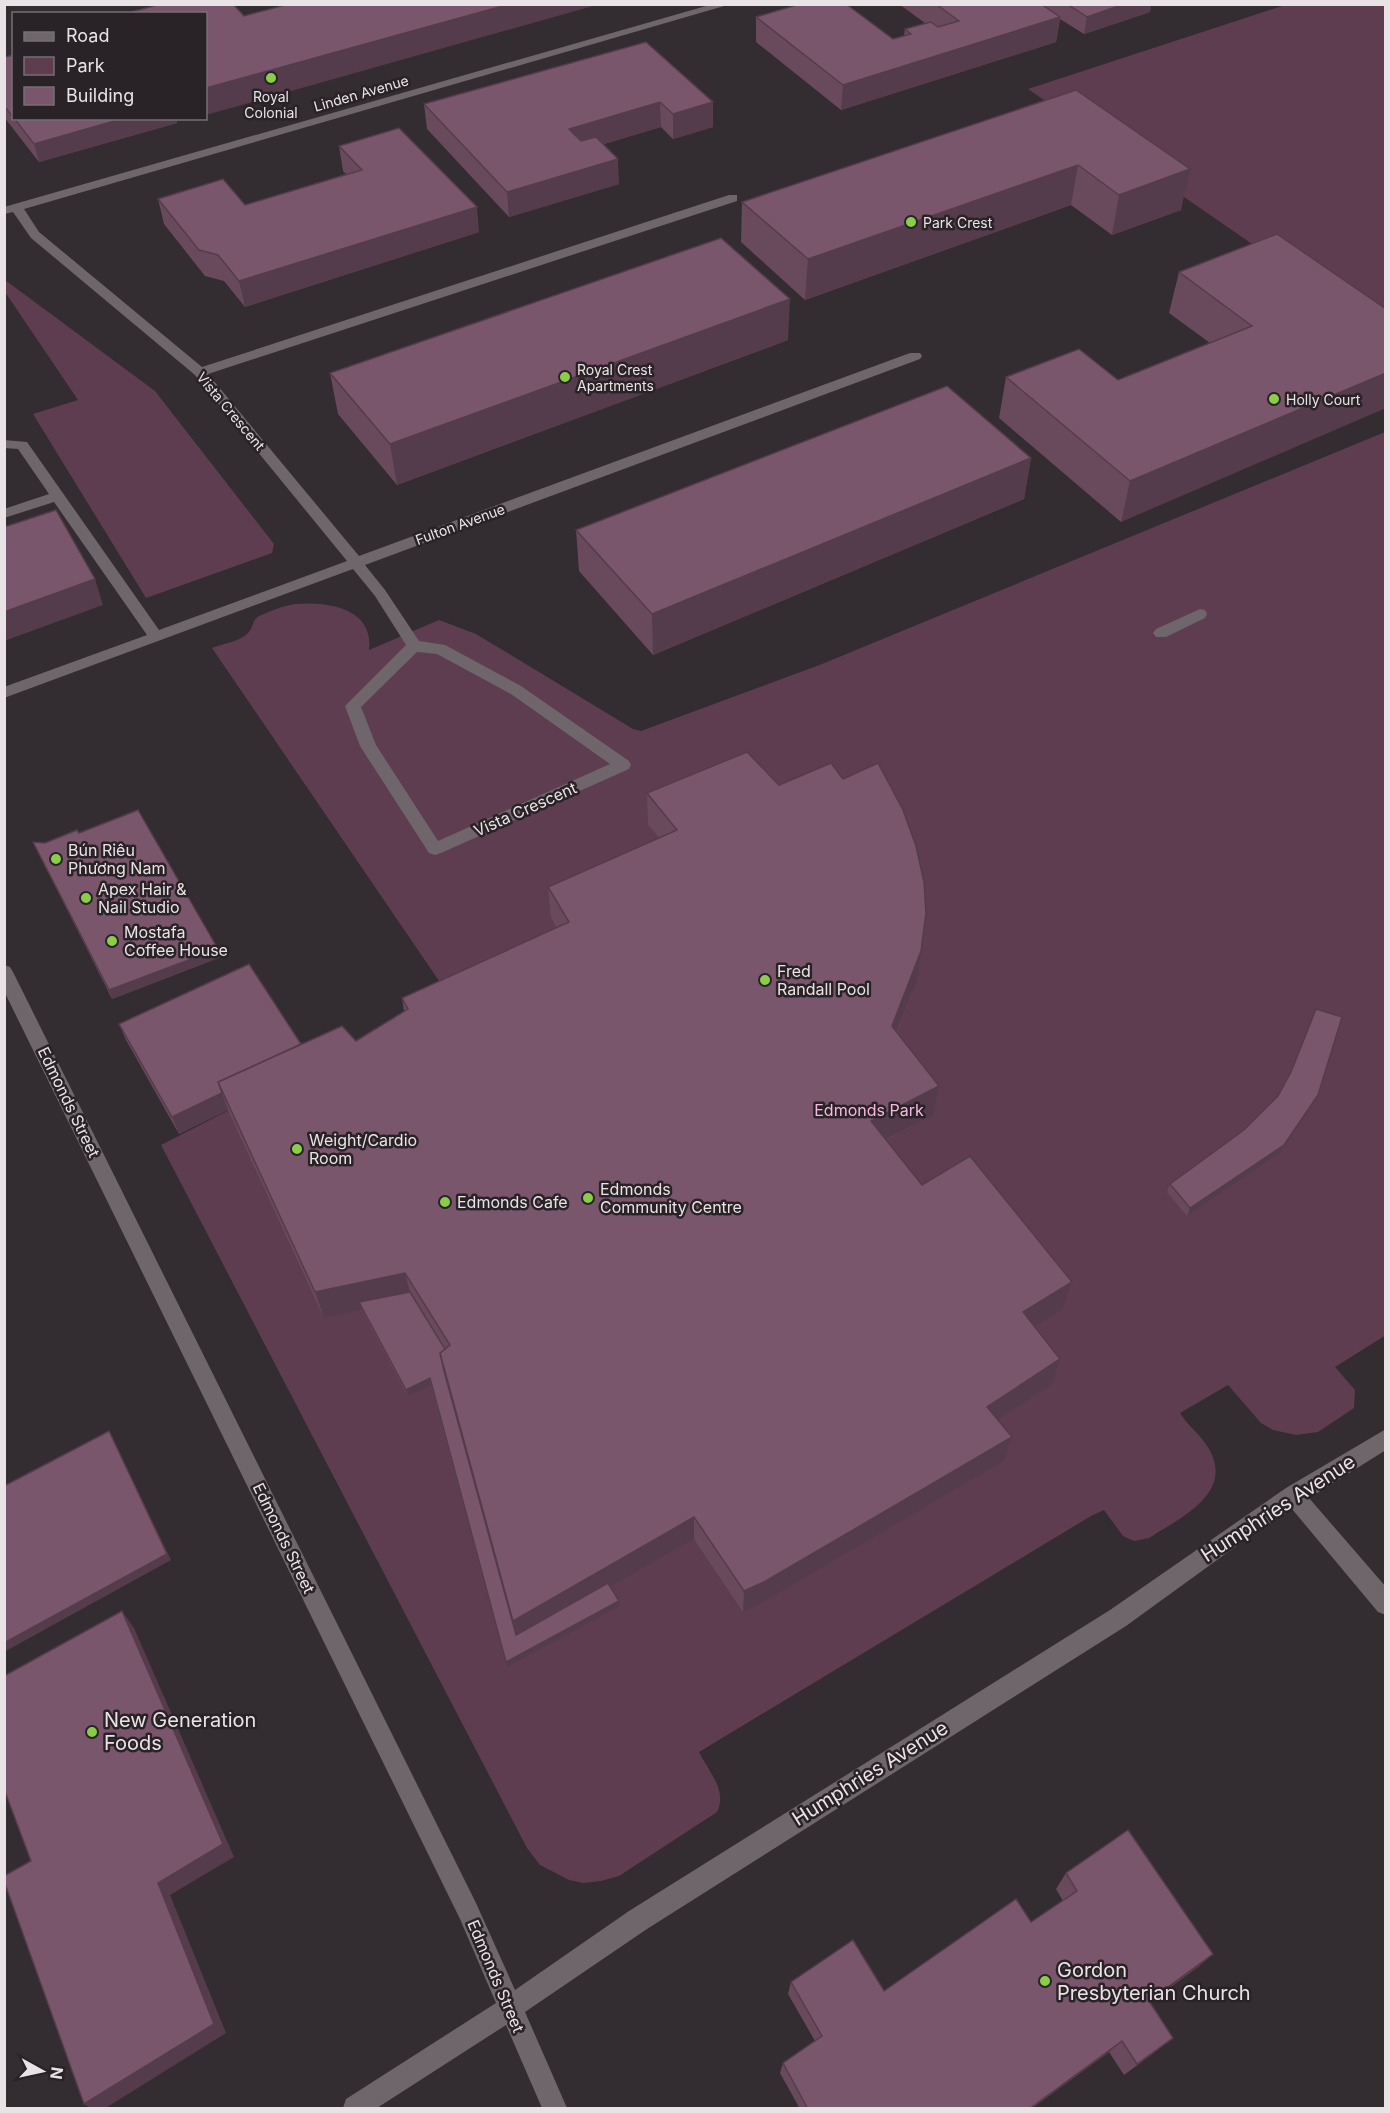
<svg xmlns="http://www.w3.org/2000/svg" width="1390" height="2113" font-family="Inter,sans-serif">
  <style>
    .green { fill: #5e3d51 }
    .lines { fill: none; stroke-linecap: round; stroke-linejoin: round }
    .minor { fill: #6e666b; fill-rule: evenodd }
    .wall { fill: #694a5d }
    .shaded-wall { fill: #553c4c }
    .building { fill: #7a566c; stroke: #553c4c; stroke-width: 1.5 }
    .poi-dot { fill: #8ace47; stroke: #292226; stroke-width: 2 }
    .labels { text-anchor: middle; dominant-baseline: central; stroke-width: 5; stroke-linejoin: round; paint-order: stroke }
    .far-street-label { font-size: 14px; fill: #e9e3e6; stroke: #292226 }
    .far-poi-label { font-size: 14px; fill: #e9e3e6; stroke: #292226; text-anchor: start }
    .street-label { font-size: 16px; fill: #e9e3e6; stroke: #292226 }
    .poi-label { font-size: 16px; fill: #e9e3e6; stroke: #292226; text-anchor: start }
    .park-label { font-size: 16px; fill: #f8b8de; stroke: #292226 }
    .near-street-label { font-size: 20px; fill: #e9e3e6; stroke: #292226 }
    .near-poi-label { font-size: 20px; fill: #e9e3e6; stroke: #292226; text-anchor: start }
  </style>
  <rect width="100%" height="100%" fill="#332c30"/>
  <g class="green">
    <polygon points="1285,5 1385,5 1385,336 1028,89"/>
    <polygon points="5,280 155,391 274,544 272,553 146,598 33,414 78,400 5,292"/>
    <path d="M1385 432 1386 1335 1335 1367 1355 1390 1354 1408 1318 1432 1296 1435 1273 1430 1261 1423 1228 1385 1180 1413C1188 1426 1202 1436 1209 1449 1235 1494 1178 1519 1149 1538L1134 1541 1123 1536 1104 1510 1091 1516 699 1752C708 1771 728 1790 717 1812L619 1876 601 1881 583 1883 569 1880 540 1865 527 1848 161 1145 450 997 212 648C222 644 242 641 249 632 254 626 252 620 259 616 271 611 282 606 295 604 328 601 374 608 369 650L439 620 476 634 633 729 641 731 822 664Z"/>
  </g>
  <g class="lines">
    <g class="minor">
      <path d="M713 4H731L24 209 39 232 202 367 729 195H737V201L208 374 359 556 910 353H920L922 356 920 359 365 565 385 590 419 641 445 645 521 686 629 761 631 765 629 769 441 853 435 855 429 853 360 746 345 706 406 645 375 596 353 569 4 698V687L147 635 54 502 4 518V509L49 494 18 449 4 448V440L27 442 159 630 347 561 195 375 31 238 13 212 4 214V207ZM417 652 437 654 511 694 610 764 438 841 376 745 361 707Z"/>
      <polygon points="1200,609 1205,610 1207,614 1205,618 1166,637 1156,637 1153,633 1156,629"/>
      <polygon points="4,965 10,967 13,972 476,1903 515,1990 629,1911 1110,1610 1286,1488 1386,1429 1386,1450 1309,1498 1386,1587 1386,1615 1378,1612 1292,1509 1257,1531 1126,1626 647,1929 525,2012 567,2108 542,2108 506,2025 377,2108 343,2108 346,2099 496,2003 460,1919 4,991"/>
    </g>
  </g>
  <g class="wall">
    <polygon points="899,4 1151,4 1150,12 1084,34 1060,19 1056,42 841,110 756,42 756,17 893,39 904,36 905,29 925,23"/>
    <polygon points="14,55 14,118 176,118 177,123 39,162 4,117 4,57"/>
    <polygon points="1076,90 1181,210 1112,235 1071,205 805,300 741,242 742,202"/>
    <polygon points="713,102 713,127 673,139 661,127 604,144 619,184 509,217 427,129 424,104"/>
    <polygon points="339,146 479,232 245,307 224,281 205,276 164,224 158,199 245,205 346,174 343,171"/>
    <polygon points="1179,272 1386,309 1121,522 999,418 1006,377 1118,380 1210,343 1169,313"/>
    <polygon points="788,340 397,485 338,414 330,373"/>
    <polygon points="1031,458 1024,499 653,655 579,571 576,530"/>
    <polygon points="647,793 917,981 897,1032 939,1086 934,1115 886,1140 922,1185 1072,1282 1063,1309 1034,1326 1051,1385 998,1420 1004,1461 762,1603 743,1612 694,1539 611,1587 619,1601 619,1607 507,1667 431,1386 408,1397 362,1310 324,1318 228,1110 179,1134 126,1040 119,1024 301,1044 356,1041 404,1011 402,998 557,928 551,917 548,887 659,838 648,824"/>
    <polygon points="79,833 221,957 112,999 33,842 45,843"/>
    <polygon points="1314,1103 1280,1153 1187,1216 1167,1192 1170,1184"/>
    <polygon points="1066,1873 1213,1954 1198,1967 1150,2002 1159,2049 1124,2075 1109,2052 1031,2109 800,2109 780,2073 783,2063 815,2041 788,1994 791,1982 884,1991 1031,1922 1063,1901 1056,1889"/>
  </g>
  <g class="shaded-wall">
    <polygon points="510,4 600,4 206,115 206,88"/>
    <polygon points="1124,4 1151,4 1150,12 1084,34 1087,17"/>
    <polygon points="1060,17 1056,42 841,110 843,85"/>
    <polygon points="660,102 661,127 570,154 569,129"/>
    <polygon points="713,102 713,127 673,139 673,114"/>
    <polygon points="125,118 176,118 177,123 39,162 34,144"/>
    <polygon points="618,159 619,184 509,217 507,192"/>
    <polygon points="1078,165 1071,205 805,300 808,259"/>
    <polygon points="1190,169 1181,210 1112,235 1119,195"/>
    <polygon points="477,207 479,232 245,307 239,281"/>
    <polygon points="790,299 788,340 397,485 390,444"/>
    <polygon points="1386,373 1386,408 1121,522 1130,481"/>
    <polygon points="1031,458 1024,499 653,655 652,614"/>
    <polygon points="95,579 103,605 4,641 4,612"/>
    <polygon points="218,949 221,957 112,999 109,990"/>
    <polygon points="921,951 917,981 887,1055 892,1026"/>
    <polygon points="939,1086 934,1115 867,1149 871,1121"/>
    <polygon points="222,1093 228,1110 179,1134 172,1117"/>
    <polygon points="1318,1095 1314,1103 1280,1153 1187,1216 1190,1208"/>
    <polygon points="405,1273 412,1300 359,1302 362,1310 324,1318 315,1292"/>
    <polygon points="1072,1282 1063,1309 1015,1338 1023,1312"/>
    <polygon points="1060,1359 1051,1385 980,1432 987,1407"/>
    <polygon points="430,1378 431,1386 408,1397 406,1390"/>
    <polygon points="109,1431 171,1560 4,1652 4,1643"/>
    <polygon points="1012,1437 1004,1461 762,1603 743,1612 744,1591"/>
    <polygon points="694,1517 694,1539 517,1641 513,1621"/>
    <polygon points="619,1601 619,1607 507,1667 506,1662"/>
    <polygon points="122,1611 134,1628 234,1857 170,1895 226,2033 104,2109 92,2109 84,2104 158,1883"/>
    <polygon points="1213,1954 1198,1967 1136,2012 1149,2001"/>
    <polygon points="1122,2041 1109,2052 1031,2109 1029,2109"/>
  </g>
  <g class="building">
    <polygon points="161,4 233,4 244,16 289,4 510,4 206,88 206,14 132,14 131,12"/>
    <polygon points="800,4 846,4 893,39 911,34 905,29 931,22 938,27 959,21 936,4 1041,4 1060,17 843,85 756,17"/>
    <polygon points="1067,4 1124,4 1087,17"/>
    <polygon points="646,42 713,102 673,114 660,102 569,129 581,141 596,137 618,159 507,192 424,104"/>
    <polygon points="14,55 14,118 4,106 4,57"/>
    <polygon points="1076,90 1190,169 1119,195 1078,165 808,259 742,202"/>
    <polygon points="14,118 125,118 34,144"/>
    <polygon points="399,128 477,207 239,281 218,255 199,250 158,199 223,179 245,205 362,170 339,146"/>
    <polygon points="1277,234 1386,309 1386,373 1130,481 1006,377 1079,349 1118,380 1252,326 1179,272"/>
    <polygon points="721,238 790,299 390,444 330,373"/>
    <polygon points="947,386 1031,458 652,614 576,530"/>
    <polygon points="56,510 95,579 4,612 4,527"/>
    <polygon points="747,752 779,785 831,763 843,779 878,763 903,810 916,846 924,882 926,913 921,951 892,1026 939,1086 871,1121 922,1185 970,1156 1072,1282 1023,1312 1060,1359 987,1407 1012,1437 764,1582 744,1591 694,1517 513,1621 440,1353 450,1345 405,1273 315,1292 218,1082 342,1026 356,1041 408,1009 402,998 569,922 548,887 677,830 647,793"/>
    <polygon points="138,810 218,949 109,990 33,842 45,843 77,830 79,833"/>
    <polygon points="249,964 301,1044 218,1082 222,1093 172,1117 119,1024"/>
    <polygon points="1316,1009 1342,1017 1318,1095 1284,1145 1190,1208 1170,1184 1244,1130 1278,1096 1291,1072"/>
    <polygon points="410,1292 445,1349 440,1353 444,1371 516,1635 608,1583 619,1601 506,1662 430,1378 406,1390 359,1302"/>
    <polygon points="109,1431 167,1554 4,1643 4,1486"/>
    <polygon points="122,1611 223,1844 158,1883 214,2024 84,2104 4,1881 4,1876 31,1861 4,1789 4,1676"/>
    <polygon points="1128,1830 1213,1954 1149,2001 1173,2038 1137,2064 1122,2041 1029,2109 808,2109 783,2063 822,2036 791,1982 853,1940 884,1991 1016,1899 1031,1922 1077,1891 1066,1873"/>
  </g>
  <g class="poi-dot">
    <circle cx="271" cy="78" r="6"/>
    <circle cx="911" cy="222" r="6"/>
    <circle cx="565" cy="377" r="6"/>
    <circle cx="1274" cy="399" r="6"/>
    <circle cx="56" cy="859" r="6"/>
    <circle cx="86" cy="898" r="6"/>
    <circle cx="112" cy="941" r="6"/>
    <circle cx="765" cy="980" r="6"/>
    <circle cx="297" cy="1149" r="6"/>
    <circle cx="588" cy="1198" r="6"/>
    <circle cx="445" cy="1202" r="6"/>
    <circle cx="92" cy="1732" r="6"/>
    <circle cx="1045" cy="1981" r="6"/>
  </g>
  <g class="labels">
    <g class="far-street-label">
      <text transform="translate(361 93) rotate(-16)">Linden Avenue</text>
      <text transform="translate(231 411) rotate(50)">Vista Crescent</text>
      <text transform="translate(460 524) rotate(-20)">Fulton Avenue</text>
    </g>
    <g class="far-poi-label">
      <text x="271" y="96" text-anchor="middle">Royal<tspan x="271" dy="16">Colonial</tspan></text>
      <text x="923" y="222">Park Crest</text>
      <text x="577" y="369">Royal Crest<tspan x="577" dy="16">Apartments</tspan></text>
      <text x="1286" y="399">Holly Court</text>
    </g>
    <g class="street-label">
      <text transform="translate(525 809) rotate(-24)">Vista Crescent</text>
      <text transform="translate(69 1102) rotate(64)">Edmonds Street</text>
      <text transform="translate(284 1538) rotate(64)">Edmonds Street</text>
      <text transform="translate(496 1976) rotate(67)">Edmonds Street</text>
    </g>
    <g class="poi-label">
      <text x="68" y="850">Bún Riêu<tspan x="68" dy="18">Phương Nam</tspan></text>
      <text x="98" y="889">Apex Hair &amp;<tspan x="98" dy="18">Nail Studio</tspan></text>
      <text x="124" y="932">Mostafa<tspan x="124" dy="18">Coffee House</tspan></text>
      <text x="777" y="971">Fred<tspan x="777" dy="18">Randall Pool</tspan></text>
      <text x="309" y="1140">Weight/Cardio<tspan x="309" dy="18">Room</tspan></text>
      <text x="600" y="1189">Edmonds<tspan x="600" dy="18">Community Centre</tspan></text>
      <text x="457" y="1202">Edmonds Cafe</text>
    </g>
    <g class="park-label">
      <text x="869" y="1110">Edmonds Park</text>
    </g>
    <g class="near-street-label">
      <text transform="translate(1278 1508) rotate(-33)">Humphries Avenue</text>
      <text transform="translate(870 1773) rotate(-32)">Humphries Avenue</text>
    </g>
    <g class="near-poi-label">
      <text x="104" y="1720">New Generation<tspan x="104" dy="23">Foods</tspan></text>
      <text x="1057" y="1970">Gordon<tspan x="1057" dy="23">Presbyterian Church</tspan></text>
    </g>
  </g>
  <rect width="1390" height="2113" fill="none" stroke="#e9e3e6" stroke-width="12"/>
  <rect x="12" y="12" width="195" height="108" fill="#292226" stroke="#766f73" stroke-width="1.5"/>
  <rect x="24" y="32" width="30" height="9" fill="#6e666b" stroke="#766f73" stroke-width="1.5"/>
  <text x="66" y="42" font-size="18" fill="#e9e3e6">Road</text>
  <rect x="24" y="57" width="30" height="18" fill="#5e3d51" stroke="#766f73" stroke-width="1.5"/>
  <text x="66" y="72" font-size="18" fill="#e9e3e6">Park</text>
  <rect x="24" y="87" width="30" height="18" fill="#7a566c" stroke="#766f73" stroke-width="1.5"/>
  <text x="66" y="102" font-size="18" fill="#e9e3e6">Building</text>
  <g transform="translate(42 2071) rotate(98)" stroke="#292226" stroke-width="4.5" paint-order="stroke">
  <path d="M0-4.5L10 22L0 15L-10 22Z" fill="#e9e3e6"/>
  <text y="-9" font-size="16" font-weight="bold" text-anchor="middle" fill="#e9e3e6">N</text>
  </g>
</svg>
